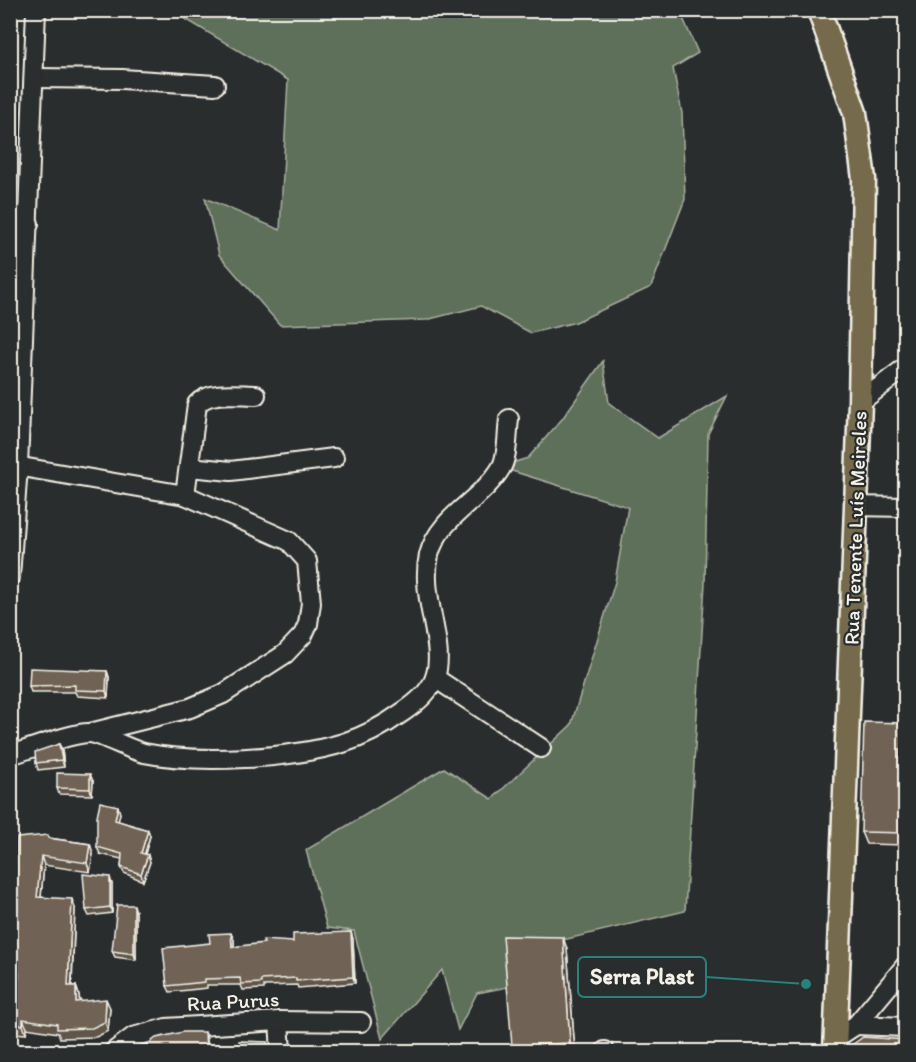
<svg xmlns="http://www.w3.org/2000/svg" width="916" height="1062" font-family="Itim,sans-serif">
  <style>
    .green { fill: #5e705a; stroke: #a9b0a1; stroke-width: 1.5 }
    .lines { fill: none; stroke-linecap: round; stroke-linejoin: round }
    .minor-casing { stroke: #f4f1e8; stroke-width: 22 }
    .major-casing { stroke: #f4f1e8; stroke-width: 27 }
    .minor { stroke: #2a2d2e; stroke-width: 18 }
    .major { stroke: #746b4b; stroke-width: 22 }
    .wall { fill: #5f554a; stroke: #f4f1e8; stroke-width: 1.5 }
    .shaded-wall { fill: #4e453c; stroke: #f4f1e8; stroke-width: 1.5 }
    .building { fill: #6f6356; stroke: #f4f1e8; stroke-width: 1.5 }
    .labels { text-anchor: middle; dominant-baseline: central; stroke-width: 4.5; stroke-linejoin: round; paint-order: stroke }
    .street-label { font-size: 21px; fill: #f4f1e8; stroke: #2a2d2e }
    .leader { fill: none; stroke: #26827a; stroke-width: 2 }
    .callout-dot { fill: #26827a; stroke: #2a2d2e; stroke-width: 2 }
    .callout { fill: #2a2d2e; stroke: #26827a; stroke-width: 2 }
    .callout-label { font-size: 22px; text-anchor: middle; font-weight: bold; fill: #f4f1e8 }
  </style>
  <rect width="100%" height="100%" fill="#2a2d2e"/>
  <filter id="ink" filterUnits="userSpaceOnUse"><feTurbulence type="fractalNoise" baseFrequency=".0167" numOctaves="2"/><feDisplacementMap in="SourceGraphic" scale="12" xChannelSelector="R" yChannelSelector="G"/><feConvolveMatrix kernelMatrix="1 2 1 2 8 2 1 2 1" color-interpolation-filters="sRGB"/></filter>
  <g filter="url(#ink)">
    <g class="green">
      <polygon points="172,11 680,11 698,53 673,68 682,113 685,199 651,287 576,322 531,333 481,306 426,320 280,325 219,255 205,198 280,230 288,80"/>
      <polygon points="603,361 609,403 658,438 727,396 708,434 705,583 685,911 504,954 508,987 477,993 458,1030 442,970 382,1039 354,931 327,928 306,850 444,768 492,799 571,725 615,582 628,507 499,467 528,458 562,419"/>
    </g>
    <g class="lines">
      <defs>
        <g id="minor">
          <polyline points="35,78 122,79 215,85"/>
          <polyline points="10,222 29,224"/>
          <polyline points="860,402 906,367"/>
          <polyline points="10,465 185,495 289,541 307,561 311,603 308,624 303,635 285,654 223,694 190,708 90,733"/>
          <polyline points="189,467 231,471 334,458"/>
          <path d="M185 495 197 404C210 390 239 395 256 395"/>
          <polyline points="854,506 906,507"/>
          <polyline points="10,577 18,466 36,10"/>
          <polyline points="435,678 541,748"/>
          <path d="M10 755C31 749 70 733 89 733 99 733 130 750 144 753 198 764 290 759 343 743 363 737 385 725 403 712 415 704 428 694 434 680 448 647 419 598 429 555 439 516 482 500 501 468 508 457 507 433 509 419"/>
          <polyline points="279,1021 281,1052"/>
          <polyline points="856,1025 906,1027"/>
          <polyline points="836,1038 856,1025 906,965"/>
          <polyline points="113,1052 133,1037 166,1028 279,1021 361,1022"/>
          <polyline points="604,1052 605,1051"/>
        </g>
        <polyline id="major" points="819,10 855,113 864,179 860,402 835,1052"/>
      </defs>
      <use href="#minor" class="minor-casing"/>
      <use href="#major" class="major-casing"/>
      <use href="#minor" class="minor"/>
      <use href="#major" class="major"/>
    </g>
    <g class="wall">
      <polygon points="107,671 109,677 108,698 77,696 75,692 31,692 29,686"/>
      <polygon points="906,723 906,762 905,762 903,804 906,804 906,845 866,844 861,832"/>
      <polygon points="59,744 62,750 64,767 38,770 36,763"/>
      <polygon points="93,781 92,795 59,794 57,788"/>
      <polygon points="120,813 118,821 148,830 150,836 145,854 150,862 143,881 124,873 121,867 122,859 100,854 97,847"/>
      <polygon points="49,838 90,844 93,854 90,872 44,865 41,897 75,908 72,986 76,986 79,995 80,1001 110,1008 108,1031 96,1037 60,1038 58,1033 27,1028 26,1034 10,1033 10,992 17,992 18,982 10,981 10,898 14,899"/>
      <polygon points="112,884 112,913 89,916 86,910"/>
      <polygon points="136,912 136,960 115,957 112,951"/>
      <polygon points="351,932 353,939 355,983 298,988 297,985 264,986 264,989 243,990 241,985 207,985 207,988 170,992 167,986 210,943 234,940 234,947 293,942"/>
      <polygon points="567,949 575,1052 514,1052 512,1046"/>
    </g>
    <g class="shaded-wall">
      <polygon points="107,671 109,677 108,698 106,691"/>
      <polygon points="59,744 62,750 64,767 62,760"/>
      <polygon points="900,750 905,762 903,816 899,804"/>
      <polygon points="90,774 93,781 92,795 90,789"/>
      <polygon points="118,806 120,813 117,826 115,820"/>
      <polygon points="148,830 150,836 143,859 141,853"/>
      <polygon points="90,844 93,854 90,872 87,863"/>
      <polygon points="148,855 150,862 143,881 141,874"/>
      <polygon points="41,856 44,865 40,906 37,897"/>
      <polygon points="110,877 112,884 112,913 110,907"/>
      <polygon points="72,899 75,908 71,995 68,986"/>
      <polygon points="134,905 136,912 136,960 134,954"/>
      <polygon points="351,932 353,939 355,983 353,977"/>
      <polygon points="231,933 234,940 234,953 232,947"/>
      <polygon points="563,937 567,949 575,1052 574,1052 570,1043"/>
      <polygon points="76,986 79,995 80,1011 76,1002"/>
      <polygon points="106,999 110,1008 108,1031 105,1022"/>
      <polygon points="23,1019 27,1028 26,1034 23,1025"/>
      <polygon points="205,1032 207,1038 208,1052 206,1052"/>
    </g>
    <g class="building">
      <polygon points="30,668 107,671 106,691 75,690 75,685 29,686"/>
      <polygon points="864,722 906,723 906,750 900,750 899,804 906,804 906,833 861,832"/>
      <polygon points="59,744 62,760 36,763 35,752"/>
      <polygon points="57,773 90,774 90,789 57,788"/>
      <polygon points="100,802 118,806 115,820 148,830 141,853 148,855 141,874 121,867 122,854 97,847 97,816"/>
      <polygon points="48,835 48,838 90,844 87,863 41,856 37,897 72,899 68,986 76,986 76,1002 106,999 105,1022 92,1028 57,1029 57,1024 23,1019 23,1025 10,1024 10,992 17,992 19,974 10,973 10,898 14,899 17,838"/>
      <polygon points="83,874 110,877 110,907 86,910"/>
      <polygon points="117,905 134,905 134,954 112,951"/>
      <polygon points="351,932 353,977 296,981 296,978 261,980 261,983 241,984 240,978 205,979 205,982 167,986 163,948 210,943 209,934 231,933 232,947 264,943 263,940 293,942 293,934"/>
      <polygon points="503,936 563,937 570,1043 512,1046"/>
      <polygon points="183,1032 205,1032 206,1052 138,1052 156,1038"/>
      <polygon points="863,1037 906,1040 906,1052 842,1052"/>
      <polygon points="239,1041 267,1042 270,1052 242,1052"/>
    </g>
  </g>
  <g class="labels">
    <g class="street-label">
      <text transform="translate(855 528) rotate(-88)">Rua Tenente Luís Meireles</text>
      <text transform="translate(233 1001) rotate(-3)">Rua Purus</text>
    </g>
  </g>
  <path class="leader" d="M806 984L706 977"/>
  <circle class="callout-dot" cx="806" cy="984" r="6"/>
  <rect class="callout" x="578" y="957" width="128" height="40" rx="6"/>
  <g class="callout-label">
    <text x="642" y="984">Serra Plast</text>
  </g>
  <rect width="916" height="1062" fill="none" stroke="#2a2d2e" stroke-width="36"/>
  <rect x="18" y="18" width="880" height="1026" fill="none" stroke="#f4f1e8" stroke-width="2" filter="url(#ink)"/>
</svg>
